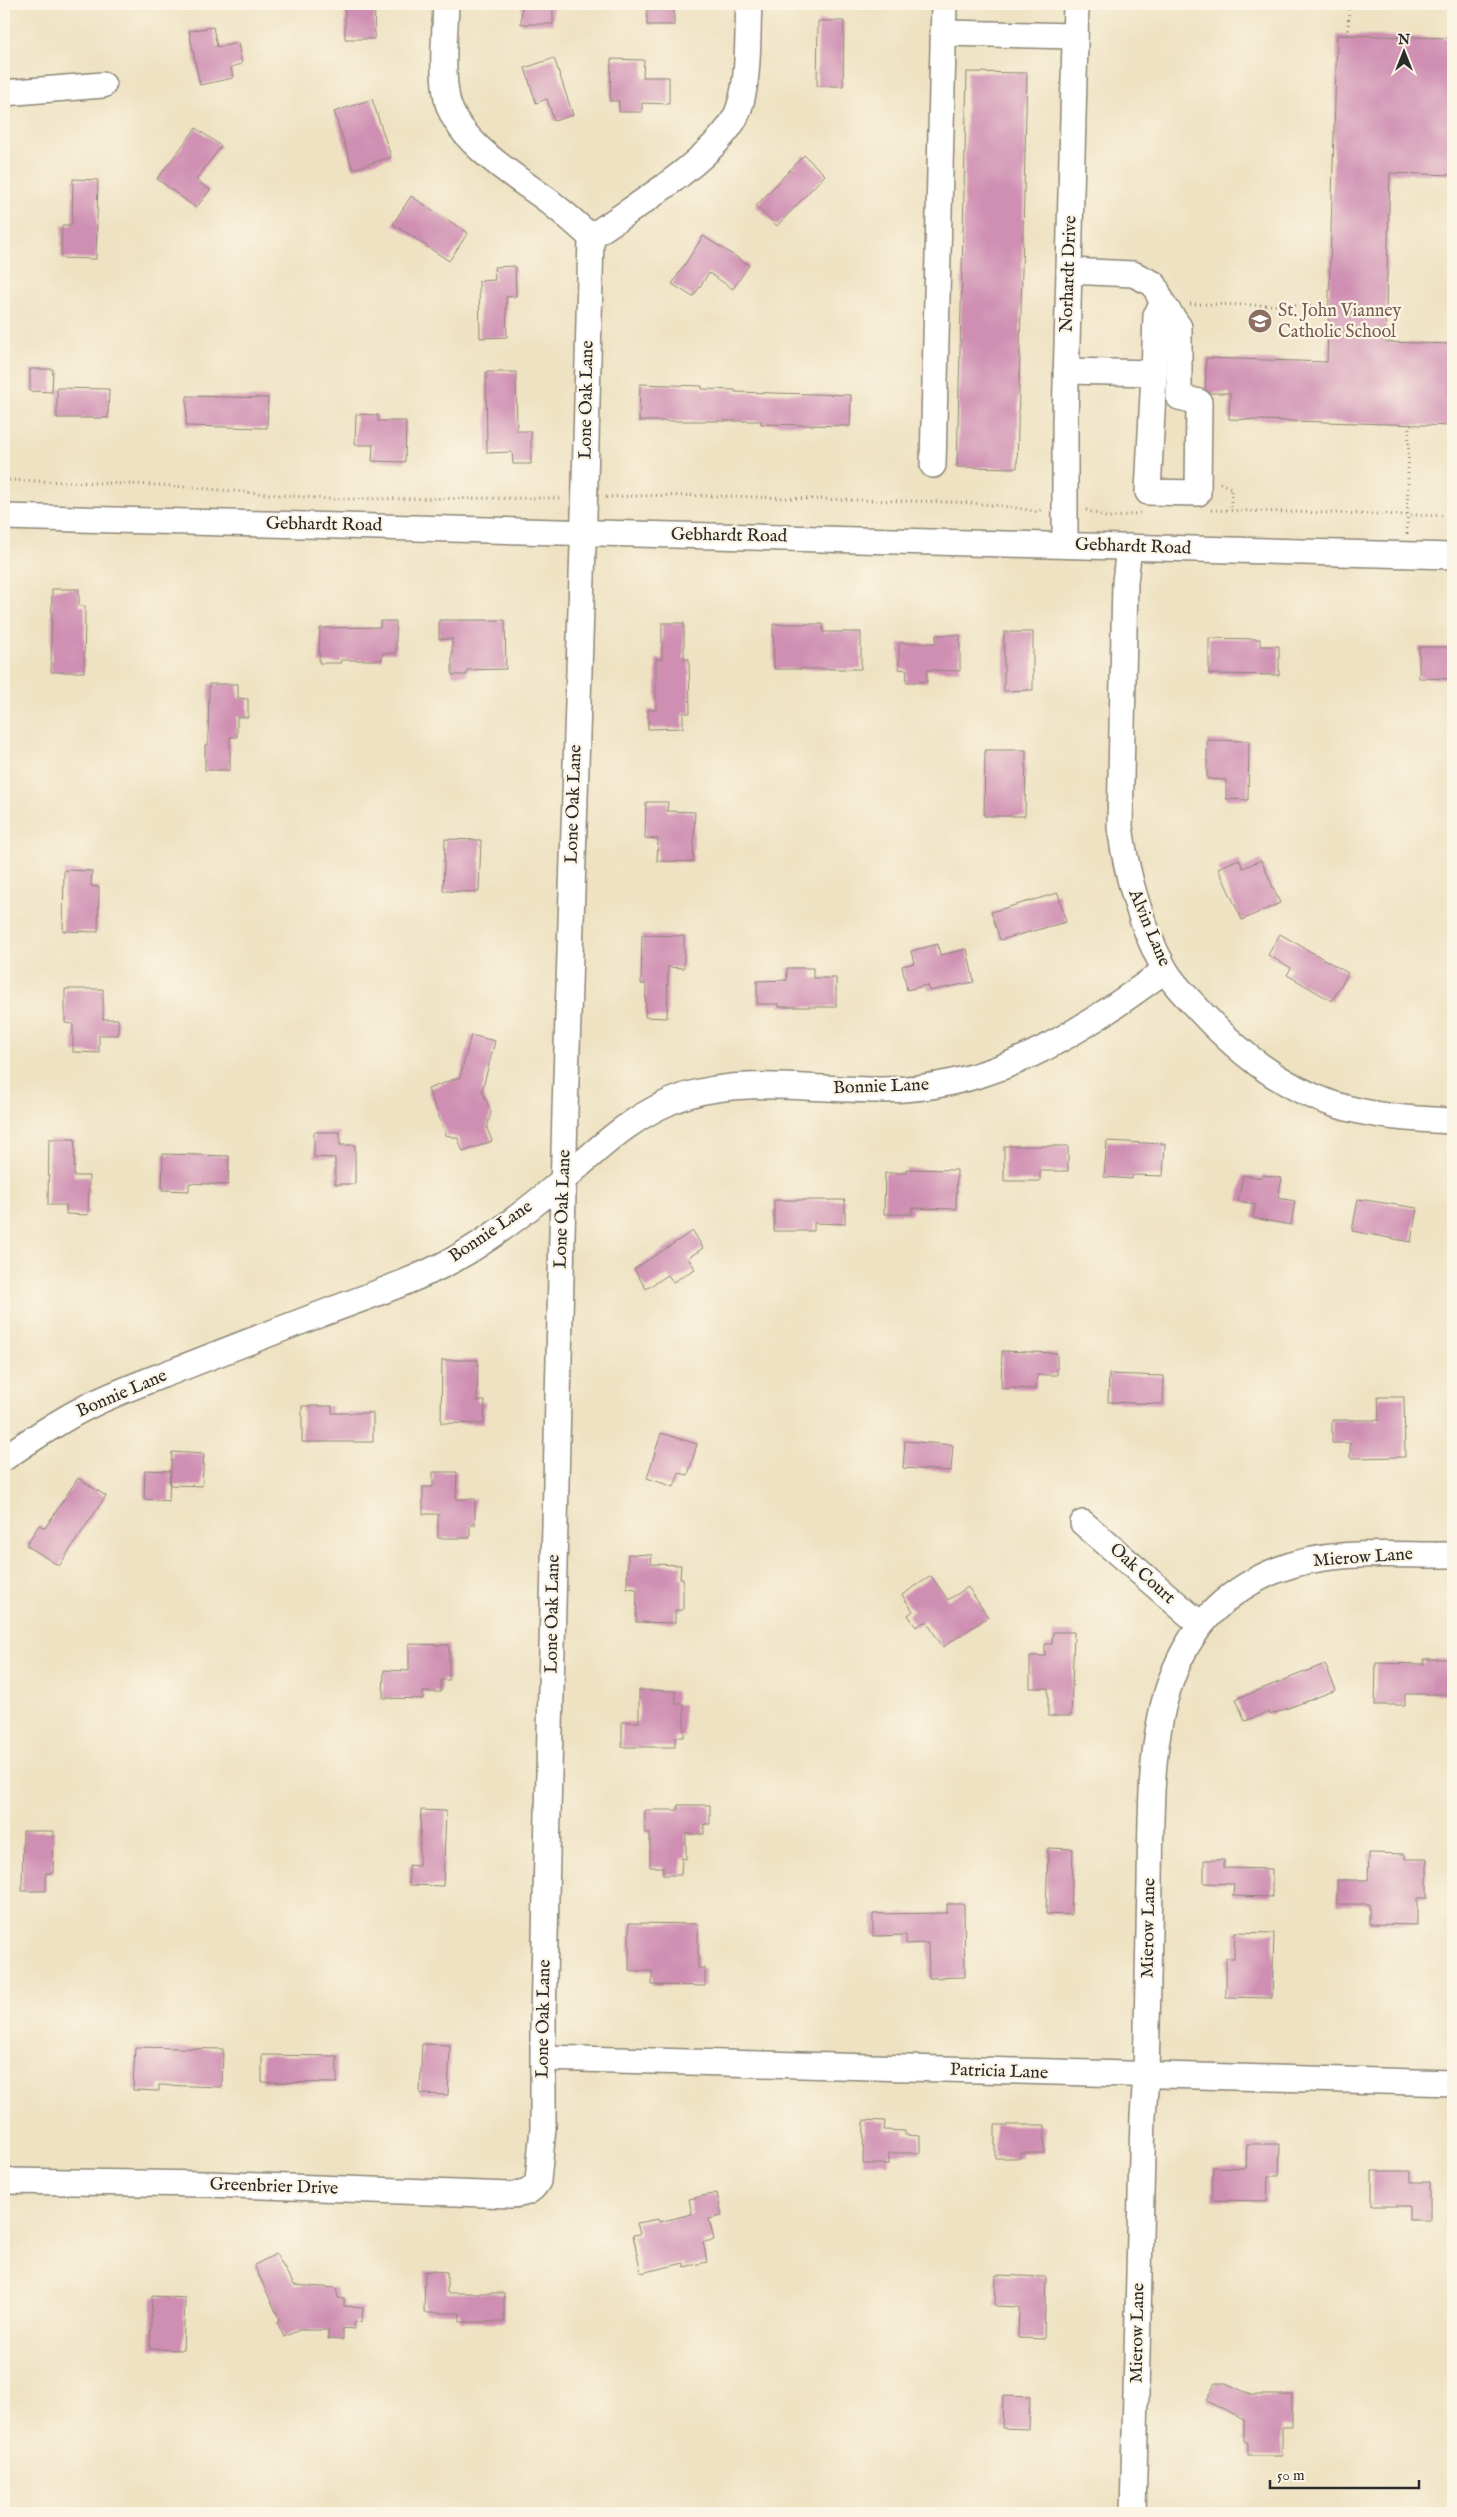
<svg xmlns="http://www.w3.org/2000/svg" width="1457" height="2517" font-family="'IM FELL English',serif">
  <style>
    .building { fill: #cf8fb2 }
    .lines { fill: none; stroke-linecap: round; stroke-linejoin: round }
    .minor-casing { stroke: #8c8676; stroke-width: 28 }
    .path { stroke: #8c8676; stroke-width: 3; stroke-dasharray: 1 4; stroke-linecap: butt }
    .minor { stroke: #fff; stroke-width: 25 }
    .labels { text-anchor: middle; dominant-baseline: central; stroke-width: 4.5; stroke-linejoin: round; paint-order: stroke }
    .street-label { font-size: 18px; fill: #2b2b2b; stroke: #fcf5e5 }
    .education-label { font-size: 18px; fill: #785e54; stroke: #fcf5e5; text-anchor: start }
  </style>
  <rect width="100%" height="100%" fill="#fcf5e5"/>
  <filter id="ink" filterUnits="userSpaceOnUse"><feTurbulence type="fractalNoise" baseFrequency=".02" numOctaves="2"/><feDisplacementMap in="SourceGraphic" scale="10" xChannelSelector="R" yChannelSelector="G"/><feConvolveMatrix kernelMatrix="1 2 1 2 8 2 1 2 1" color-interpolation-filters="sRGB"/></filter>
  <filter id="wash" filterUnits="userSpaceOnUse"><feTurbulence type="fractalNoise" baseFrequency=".0096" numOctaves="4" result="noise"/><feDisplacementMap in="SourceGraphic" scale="20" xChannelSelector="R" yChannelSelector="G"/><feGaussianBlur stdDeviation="1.12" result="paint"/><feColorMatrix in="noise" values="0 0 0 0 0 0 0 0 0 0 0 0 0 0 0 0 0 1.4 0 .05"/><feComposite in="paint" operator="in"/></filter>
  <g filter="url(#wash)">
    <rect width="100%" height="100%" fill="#eee2c2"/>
    <g id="blocks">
      <g class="building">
        <polygon points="345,4 375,4 374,39 345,39"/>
        <polygon points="522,4 553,4 553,24 521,24"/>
        <rect x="647" y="4" width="27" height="21"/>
        <polygon points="818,21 844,21 843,86 817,86"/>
        <polygon points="213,27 217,47 238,43 242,64 231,67 233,78 200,85 189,31"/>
        <polygon points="1337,35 1453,38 1453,175 1390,173 1385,342 1453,344 1453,426 1229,419 1230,393 1210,393 1205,389 1206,358 1327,362"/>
        <polygon points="554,58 573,115 554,121 547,99 536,103 525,68"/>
        <polygon points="611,59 644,60 643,77 669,77 669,104 642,103 642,112 619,112 619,101 610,101"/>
        <polygon points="967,72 1027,73 1017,468 957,467"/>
        <polygon points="372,99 391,157 353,169 334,112"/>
        <polygon points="196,128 221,146 196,180 210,190 196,208 157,179"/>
        <polygon points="804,155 825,175 777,226 756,206"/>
        <polygon points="73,179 98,180 96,259 61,258 62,225 72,225"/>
        <polygon points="411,196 468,233 449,261 393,224"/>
        <polygon points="703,236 749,265 733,289 709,273 693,297 672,284"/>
        <polygon points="515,266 516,296 506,297 507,337 480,338 479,281 495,280 494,267"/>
        <polygon points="30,369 53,369 52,392 30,391"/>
        <polygon points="486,372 516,372 517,431 531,431 531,464 513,464 512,452 487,453"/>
        <polygon points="640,384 702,386 702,389 735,390 735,392 851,395 850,426 761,424 761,421 639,421"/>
        <polygon points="57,388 109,389 108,418 57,418"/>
        <polygon points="187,396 268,398 267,428 186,426"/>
        <polygon points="356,414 378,415 378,421 406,421 405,462 372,461 373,445 355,445"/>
        <polygon points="52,589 79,589 79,606 85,606 84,672 51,672"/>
        <polygon points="439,620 505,620 506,669 467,670 467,675 452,675 452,639 439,639"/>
        <polygon points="380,621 396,621 396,653 382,653 382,660 341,660 341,663 319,663 320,628 380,627"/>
        <polygon points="662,623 684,623 684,659 689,659 690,713 683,713 683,728 648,729 648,710 656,710 656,659 662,659"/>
        <polygon points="773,624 823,624 823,632 861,632 861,669 774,669"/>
        <polygon points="1004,632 1033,632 1033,690 1004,691"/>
        <polygon points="936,635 960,635 960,671 927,670 927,682 906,682 907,670 899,669 899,643 936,643"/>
        <polygon points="1209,638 1260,639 1260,646 1279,646 1279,675 1209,674"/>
        <polygon points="1419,647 1453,647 1453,679 1419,678"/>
        <polygon points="209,684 238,684 238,698 248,699 248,717 237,717 237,737 230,737 230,770 205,770 205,745 208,745"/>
        <polygon points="1207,740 1249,741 1248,800 1226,799 1226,780 1207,779"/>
        <polygon points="985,750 1026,750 1025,816 984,816"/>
        <polygon points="646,802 668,802 667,811 695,812 693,862 657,861 658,839 645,838"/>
        <polygon points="445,839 481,840 479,892 443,891"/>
        <polygon points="1239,859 1243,868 1261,860 1280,903 1242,920 1218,868"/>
        <polygon points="64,870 92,871 91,886 99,887 98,932 63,931"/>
        <polygon points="1058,893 1066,922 1000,940 991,912"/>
        <polygon points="1280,934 1348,973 1332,1001 1287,975 1291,968 1268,955"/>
        <polygon points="642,935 684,936 684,968 668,967 667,1018 645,1017 646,984 641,984"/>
        <polygon points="938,944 940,955 967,949 974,982 929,991 927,985 907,990 902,966 914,963 911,951"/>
        <polygon points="787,968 813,968 813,978 836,978 836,1007 779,1007 779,1004 757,1004 757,981 787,980"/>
        <polygon points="65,989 103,989 103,1019 118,1019 118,1035 99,1035 99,1053 73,1052 73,1024 65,1023"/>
        <polygon points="471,1035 495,1041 482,1091 491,1112 487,1128 492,1141 463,1152 458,1138 446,1135 428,1089 460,1077"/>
        <polygon points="314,1132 340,1132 340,1145 355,1145 355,1184 335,1184 335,1158 314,1157"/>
        <polygon points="49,1139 75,1139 74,1176 89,1176 88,1215 66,1214 66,1205 48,1205"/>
        <polygon points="1107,1141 1165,1144 1163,1176 1133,1175 1132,1179 1104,1177"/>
        <polygon points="1004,1146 1068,1146 1068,1171 1040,1171 1040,1181 1004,1181"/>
        <polygon points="163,1154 229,1156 228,1185 189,1183 189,1191 162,1190"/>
        <polygon points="906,1169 957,1170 956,1209 912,1208 912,1214 884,1214 885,1173 906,1173"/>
        <polygon points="1243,1175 1262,1178 1263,1175 1282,1178 1278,1198 1295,1201 1291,1225 1253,1218 1255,1204 1238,1201"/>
        <polygon points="1358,1199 1417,1208 1411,1242 1352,1231"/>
        <polygon points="774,1200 845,1200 845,1224 814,1223 814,1231 774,1231"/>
        <polygon points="693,1231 703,1248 688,1258 695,1269 673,1282 668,1275 646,1289 634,1269"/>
        <polygon points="1002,1351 1057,1353 1057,1375 1037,1375 1036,1389 1001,1388"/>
        <polygon points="442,1360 478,1360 477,1401 485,1401 484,1424 441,1423"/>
        <polygon points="1109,1374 1164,1376 1163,1404 1108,1402"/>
        <polygon points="1378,1397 1404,1397 1405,1457 1350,1458 1350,1443 1332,1443 1332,1420 1379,1420"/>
        <polygon points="302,1406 332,1406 332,1413 373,1413 373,1442 302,1442"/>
        <polygon points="661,1433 697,1444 688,1475 679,1473 674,1487 647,1478"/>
        <polygon points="905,1441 953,1445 951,1471 903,1468"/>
        <polygon points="172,1452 204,1454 202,1486 170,1485"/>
        <polygon points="145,1470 170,1471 169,1501 144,1499"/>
        <polygon points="433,1472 457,1472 456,1499 475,1499 475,1525 470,1525 470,1538 438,1538 438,1514 423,1514 423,1487 433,1487"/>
        <polygon points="78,1478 106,1496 59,1566 26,1545 39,1525 45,1528"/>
        <polygon points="628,1554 652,1555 651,1564 681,1565 680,1578 683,1578 683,1610 675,1610 675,1623 636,1622 637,1589 627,1588"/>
        <polygon points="931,1576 948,1600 968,1587 988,1617 943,1647 926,1621 916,1627 908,1615 913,1611 902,1595"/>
        <polygon points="1053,1632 1074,1632 1071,1716 1048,1716 1048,1688 1030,1688 1030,1656 1045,1656 1045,1644 1052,1644"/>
        <polygon points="409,1644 449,1645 449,1680 441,1680 441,1692 423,1692 423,1699 383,1698 384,1670 409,1671"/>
        <polygon points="1424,1659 1453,1659 1453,1694 1405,1694 1405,1705 1375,1705 1376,1663 1424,1664"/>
        <polygon points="1325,1664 1336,1690 1270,1715 1269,1712 1245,1721 1236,1699"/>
        <polygon points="639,1690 676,1691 676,1704 684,1704 684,1737 675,1737 675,1747 622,1747 622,1722 639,1722"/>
        <polygon points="678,1805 710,1805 710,1824 704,1824 704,1834 686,1834 686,1859 682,1858 681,1875 663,1875 663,1867 650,1867 650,1833 645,1833 645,1810 678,1810"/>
        <polygon points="421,1810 446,1811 443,1886 409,1885 409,1865 419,1866"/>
        <polygon points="23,1831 54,1831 53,1873 46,1873 46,1891 22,1891"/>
        <polygon points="1048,1848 1073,1849 1071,1915 1046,1914"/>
        <polygon points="1369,1853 1405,1854 1405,1859 1427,1859 1427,1898 1417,1898 1417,1925 1369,1924 1369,1904 1337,1904 1337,1880 1368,1880"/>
        <polygon points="1204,1860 1224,1860 1224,1868 1272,1869 1272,1897 1233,1896 1234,1884 1204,1883"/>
        <polygon points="947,1904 964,1904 965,1977 929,1978 928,1943 906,1944 906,1935 873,1936 873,1914 947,1913"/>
        <polygon points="629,1923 698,1924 698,1968 705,1968 705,1986 652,1985 652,1971 629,1971"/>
        <polygon points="1235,1932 1274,1933 1272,1998 1226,1997 1226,1958 1234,1958"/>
        <polygon points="422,2044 450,2045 448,2095 420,2094"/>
        <polygon points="135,2047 223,2049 222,2087 159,2085 159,2091 133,2090"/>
        <polygon points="262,2055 337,2056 337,2083 262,2082"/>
        <polygon points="864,2120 885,2121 884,2130 905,2131 905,2135 920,2136 920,2153 889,2153 889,2164 863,2164"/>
        <polygon points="995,2125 1045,2125 1044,2153 1021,2153 1021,2158 995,2158"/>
        <polygon points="1247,2144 1280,2144 1279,2176 1268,2176 1267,2201 1212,2200 1213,2167 1246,2168"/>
        <polygon points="1372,2171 1411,2171 1411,2182 1430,2182 1430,2220 1409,2220 1409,2206 1372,2206"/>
        <polygon points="717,2193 722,2216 709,2219 714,2240 703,2242 707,2262 684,2267 684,2263 641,2273 633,2235 640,2234 637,2223 658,2219 659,2222 692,2214 689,2199"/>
        <polygon points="276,2254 294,2285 336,2288 338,2298 344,2299 344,2306 363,2307 362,2321 355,2322 354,2329 343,2328 343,2340 328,2339 328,2330 299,2330 284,2337 277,2322 280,2320 254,2265"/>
        <polygon points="425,2271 447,2272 447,2293 504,2293 504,2322 460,2322 460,2313 424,2313"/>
        <polygon points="996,2275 1046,2277 1044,2339 1018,2338 1019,2307 995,2306"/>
        <polygon points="152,2296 185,2298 183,2350 150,2349"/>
        <polygon points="1215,2383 1226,2383 1251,2395 1292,2395 1292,2427 1282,2427 1282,2456 1248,2456 1248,2443 1244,2441 1244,2420 1206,2401"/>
        <polygon points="1003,2396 1030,2397 1029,2429 1002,2428"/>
      </g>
    </g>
  </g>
  <g filter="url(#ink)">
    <use href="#blocks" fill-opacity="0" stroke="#8c8676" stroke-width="1"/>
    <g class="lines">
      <defs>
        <g id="minor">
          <path d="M446 4C445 35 441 68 447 99 456 142 517 177 550 202 564 213 578 225 591 237"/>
          <polyline points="943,33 1075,36"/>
          <polyline points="4,93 103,85"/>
          <path d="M591 237C631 209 714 159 736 116 750 86 747 37 749 4"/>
          <polyline points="1066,371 1154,373 1148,492 1198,493 1199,402 1179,397 1179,327 1163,304 1154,284 1133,274 1069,271"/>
          <polyline points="1154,373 1156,315 1163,304"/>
          <polyline points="933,465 944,4"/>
          <polyline points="4,517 1453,556"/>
          <polyline points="1065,545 1065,421 1076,4"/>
          <path d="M1129 547 1125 582 1120 827C1127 877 1140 924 1164 968 1172 983 1186 996 1198 1009 1236 1050 1279 1086 1333 1104 1372 1117 1413 1119 1453 1121"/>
          <path d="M4 1458C29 1441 54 1424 81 1410 111 1394 145 1382 176 1370 225 1351 273 1332 321 1314 366 1297 411 1282 453 1260 484 1243 516 1219 543 1197 589 1159 627 1115 685 1096 746 1077 815 1090 878 1090 991 1091 1077 1035 1165 970"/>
          <polyline points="1083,1523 1201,1625"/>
          <polyline points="544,2058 1453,2083"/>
          <path d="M4 2181 207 2184 511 2195C524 2194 531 2193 538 2181L543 2128V2020L565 1111 585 483 591 237"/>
          <path d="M1133 2513 1143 2116 1146 2076C1147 2012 1149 1947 1150 1883 1152 1764 1144 1623 1277 1570 1332 1548 1396 1556 1453 1555"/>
        </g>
      </defs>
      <use href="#minor" class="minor-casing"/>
      <g class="path">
        <polyline points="1348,35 1349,4"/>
        <polyline points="1190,304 1329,306"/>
        <polyline points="4,480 161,485 328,499 562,498"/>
        <polyline points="1220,483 1231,488 1231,510"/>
        <path d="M606 497C688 493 771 498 853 500 915 502 978 499 1038 512L1043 509"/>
        <polyline points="1086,510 1109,518 1140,513"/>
        <polyline points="1211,510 1453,516"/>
        <polyline points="1407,534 1409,424"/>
      </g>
      <use href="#minor" class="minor"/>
    </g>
  </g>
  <defs>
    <symbol id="school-disc" viewBox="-11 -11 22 22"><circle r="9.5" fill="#8d6e63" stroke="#fcf5e5"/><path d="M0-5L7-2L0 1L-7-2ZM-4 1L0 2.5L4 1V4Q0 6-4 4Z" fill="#fff"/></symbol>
  </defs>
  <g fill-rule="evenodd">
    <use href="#school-disc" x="1246" y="307" width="28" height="28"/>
  </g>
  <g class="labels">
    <g class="street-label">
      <text transform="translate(1069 274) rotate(-88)">Norhardt Drive</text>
      <text transform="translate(587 400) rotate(-89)">Lone Oak Lane</text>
      <text transform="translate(324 525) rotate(1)">Gebhardt Road</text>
      <text transform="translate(729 536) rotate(1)">Gebhardt Road</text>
      <text transform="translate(1133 547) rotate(2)">Gebhardt Road</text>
      <text transform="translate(574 804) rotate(-88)">Lone Oak Lane</text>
      <text transform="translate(1149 928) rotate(67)">Alvin Lane</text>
      <text transform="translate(881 1087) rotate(-2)">Bonnie Lane</text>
      <text transform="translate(563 1209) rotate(-88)">Lone Oak Lane</text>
      <text transform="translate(491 1232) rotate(-34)">Bonnie Lane</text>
      <text transform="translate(122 1394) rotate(-23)">Bonnie Lane</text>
      <text transform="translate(1363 1558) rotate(-4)">Mierow Lane</text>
      <text transform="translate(1142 1574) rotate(42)">Oak Court</text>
      <text transform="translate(553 1614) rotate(-89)">Lone Oak Lane</text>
      <text transform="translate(1149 1928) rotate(-89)">Mierow Lane</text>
      <text transform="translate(544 2019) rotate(-89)">Lone Oak Lane</text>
      <text transform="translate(999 2072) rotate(2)">Patricia Lane</text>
      <text transform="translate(274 2187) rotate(2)">Greenbrier Drive</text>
      <text transform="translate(1138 2333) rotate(-89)">Mierow Lane</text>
    </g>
    <g class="education-label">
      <text x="1278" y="311">St. John Vianney<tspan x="1278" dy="21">Catholic School</tspan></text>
    </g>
  </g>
  <rect width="1457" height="2517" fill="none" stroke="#fcf5e5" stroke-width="20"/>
  <g transform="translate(1404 52)" stroke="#fcf5e5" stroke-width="4" paint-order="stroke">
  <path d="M0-4L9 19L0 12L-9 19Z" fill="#2b2b2b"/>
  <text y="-8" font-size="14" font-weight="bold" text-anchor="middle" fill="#2b2b2b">N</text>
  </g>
  <path d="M1270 2480v8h149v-8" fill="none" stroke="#2b2b2b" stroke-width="2.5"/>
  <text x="1277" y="2480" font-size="15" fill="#2b2b2b" stroke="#fcf5e5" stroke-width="4" paint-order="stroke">50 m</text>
</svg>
